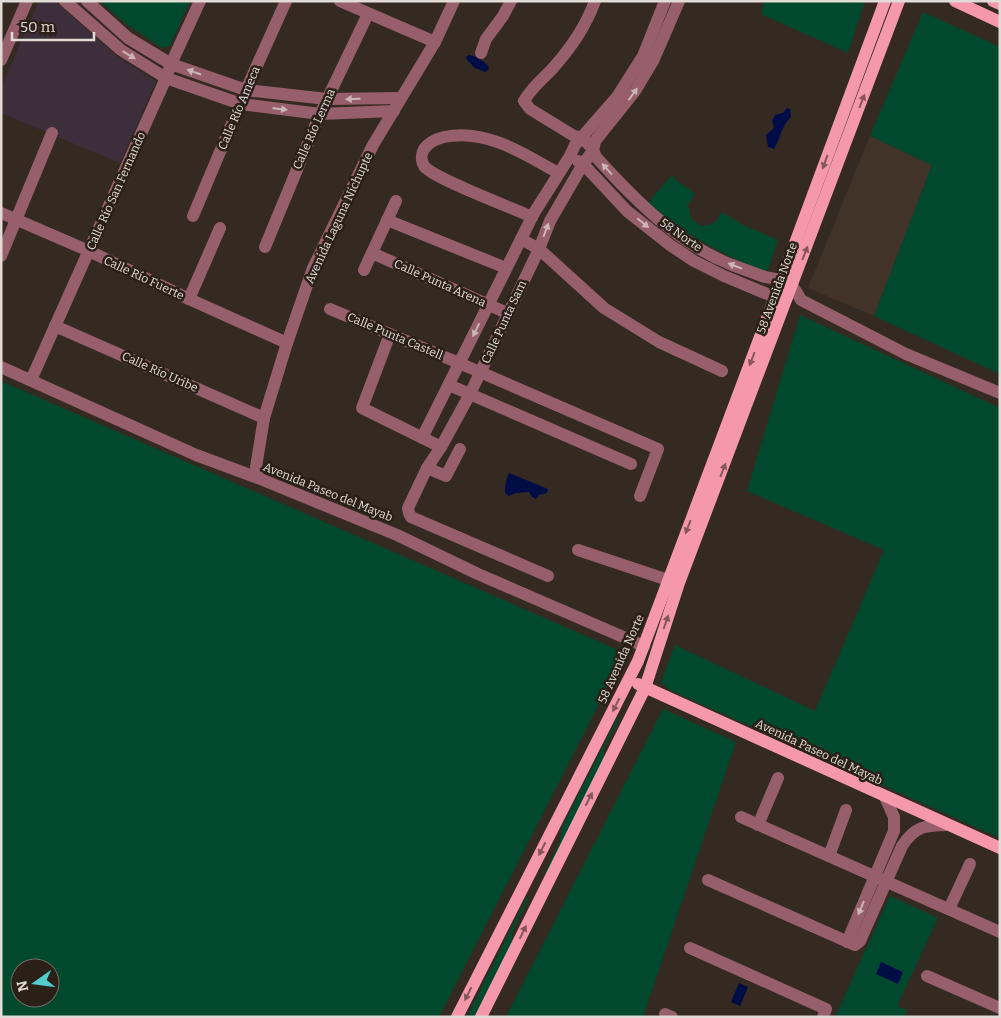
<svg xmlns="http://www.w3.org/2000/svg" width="1001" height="1018" font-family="Bitter,serif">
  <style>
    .commercial { fill: #423328 }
    .education { fill: #3d2e3b }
    .green { fill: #00492e; fill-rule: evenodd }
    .water { fill: #000c45 }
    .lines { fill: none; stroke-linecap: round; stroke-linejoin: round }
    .minor { stroke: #975f6b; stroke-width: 12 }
    .major { stroke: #f598ab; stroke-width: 12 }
    .oneway { fill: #cbb6b5 }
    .oneway2 { fill: #85565a }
    .labels { text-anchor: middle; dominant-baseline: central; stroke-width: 5; stroke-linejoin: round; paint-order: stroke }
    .street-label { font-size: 12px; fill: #e1dbd5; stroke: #2a2018 }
  </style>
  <rect width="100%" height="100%" fill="#342a21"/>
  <polygon class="commercial" points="870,136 932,165 874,316 808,288"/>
  <polygon class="education" points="39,1 55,1 118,57 156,81 120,163 1,113 1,88"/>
  <g class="green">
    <polygon points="99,1 190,1 170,46 162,48 126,24"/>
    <polygon points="764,1 865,1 848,53 761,14"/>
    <polygon points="923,12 1000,47 1000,374 874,316 932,165 870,136"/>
    <path d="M672 175 676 180 695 194 688 205 691 218 701 226C713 225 717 222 722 212L743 225 778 240 768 270 762 271C721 253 681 233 647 204Z"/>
    <polygon points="800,315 1000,408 1000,838 670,690 661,682 675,645 815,711 884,550 747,491"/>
    <path d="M1 381 625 653 439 1017H1ZM20 968H50V998H20Z"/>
    <polygon points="663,709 736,742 643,1017 506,1017"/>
    <polygon points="618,717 620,718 604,749 604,761 546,874 545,873 560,841 562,827"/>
    <polygon points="890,896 938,918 897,1006 907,1010 905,1017 835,1017"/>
    <polygon points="527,897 529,898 513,931 512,943 474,1017 467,1017"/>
  </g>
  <g class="water">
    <path d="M469 55C477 57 483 60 489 67L488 70 485 72 475 68 467 60 466 57Z"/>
    <path d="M787 108 790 109 791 117C781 126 781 138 774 149L768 147 766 135 774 128 772 121 775 115 783 113Z"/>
    <path d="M509 473 548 489 547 493 539 495 536 499 532 497 529 492 516 493 509 496 505 493C505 485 506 480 509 473Z"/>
    <polygon points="881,962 903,972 898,984 876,974"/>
    <polygon points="739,983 748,987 740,1006 731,1002"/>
  </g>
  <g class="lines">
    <g class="minor">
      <polyline points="65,1 121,50 166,78 241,104 320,114 394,111"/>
      <polyline points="87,1 128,38 171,64 246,90 327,99 401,98"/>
      <polyline points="340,1 435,42"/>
      <path d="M595 1C586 26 571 48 553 68 543 79 532 87 524 101L530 109 574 136C585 138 592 147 596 157 634 199 678 244 732 265 743 269 754 273 765 277 774 279 783 279 790 285 795 288 798 295 801 300L906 354 1000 393"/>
      <polyline points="481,53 486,39 503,16 511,1"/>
      <polyline points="1,60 27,1"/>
      <polyline points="578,161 583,164 627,211 670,245 694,261 724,276 784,301"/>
      <polyline points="1,213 89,251 189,299 287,343"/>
      <polyline points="193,216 246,90 286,1"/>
      <path d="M532 217C513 208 434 179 424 166 421 161 421 154 424 149 429 142 436 139 444 137 485 128 523 153 558 173"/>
      <polyline points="387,220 506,268"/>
      <polyline points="521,239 539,249 604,308 659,342 722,371"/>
      <polyline points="265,247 320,114 368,14"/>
      <polyline points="372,253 507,313"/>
      <polyline points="1,256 52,133"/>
      <polyline points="364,270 396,201"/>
      <polyline points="189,299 220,228"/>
      <polyline points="330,309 459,363 658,449 640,496"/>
      <polyline points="55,326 264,418"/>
      <polyline points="390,334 362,408 441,447"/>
      <polyline points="1,367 196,455 258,478 397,535 478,574 644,646"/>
      <polyline points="31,380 166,78 171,64 200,1"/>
      <polyline points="449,385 631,464"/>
      <polyline points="422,438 534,213 570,156 575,145 617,97 643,56 665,1"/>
      <polyline points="427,468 446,476 460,449"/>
      <polyline points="258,478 256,467 264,418 287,343 313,268 373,145 435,42 454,1"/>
      <polyline points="578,550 668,580"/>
      <polyline points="548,576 411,517 409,513 408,508 427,468 441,447 470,394 539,249 550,221 583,164 593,151 595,141 635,91 653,61 679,1"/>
      <polyline points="741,817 1000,932"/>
      <polyline points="758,825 778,778"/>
      <polyline points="829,856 846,810"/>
      <path d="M708 880 855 945 860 941 902 846C915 826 926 825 948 825"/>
      <polyline points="949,909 970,864"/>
      <polyline points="847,942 894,831 894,817 885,797"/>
      <polyline points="690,948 826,1009 823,1017"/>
      <polyline points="927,976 1000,1008"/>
      <polyline points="665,1014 672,1017"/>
    </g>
    <g class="major">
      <polyline points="955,1 1000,22"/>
      <polyline points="993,1 1000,4"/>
      <polyline points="638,684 1000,848"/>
      <polyline points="457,1017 638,661 775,297 885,1"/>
      <polyline points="481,1017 645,688 679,583 899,1"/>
    </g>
  </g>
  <defs><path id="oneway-solid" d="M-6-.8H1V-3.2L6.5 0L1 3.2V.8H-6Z" transform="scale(1.25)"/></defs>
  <g class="oneway">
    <use href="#oneway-solid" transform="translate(129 55) rotate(31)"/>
    <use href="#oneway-solid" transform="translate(194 72) rotate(-161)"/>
    <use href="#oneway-solid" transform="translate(633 94) rotate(-54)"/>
    <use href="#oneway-solid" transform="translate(353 99) rotate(179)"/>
    <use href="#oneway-solid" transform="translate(280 109) rotate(7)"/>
    <use href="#oneway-solid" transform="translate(607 169) rotate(-132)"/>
    <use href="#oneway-solid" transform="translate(643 223) rotate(39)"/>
    <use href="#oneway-solid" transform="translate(546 230) rotate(-69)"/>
    <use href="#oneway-solid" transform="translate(735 266) rotate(-159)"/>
    <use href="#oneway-solid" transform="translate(476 330) rotate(116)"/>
    <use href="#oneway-solid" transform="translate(861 908) rotate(113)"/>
  </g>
  <g class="oneway2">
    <use href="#oneway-solid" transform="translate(862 101) rotate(-69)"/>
    <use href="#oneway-solid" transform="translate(825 162) rotate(110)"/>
    <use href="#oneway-solid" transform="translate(805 253) rotate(-69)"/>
    <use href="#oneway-solid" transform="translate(752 359) rotate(111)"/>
    <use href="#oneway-solid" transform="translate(723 470) rotate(-69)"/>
    <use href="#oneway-solid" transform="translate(688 527) rotate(111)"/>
    <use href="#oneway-solid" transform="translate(666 622) rotate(-71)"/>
    <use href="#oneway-solid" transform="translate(616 705) rotate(117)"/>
    <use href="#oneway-solid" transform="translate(589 799) rotate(-63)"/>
    <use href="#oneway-solid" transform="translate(542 849) rotate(117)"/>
    <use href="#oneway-solid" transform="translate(523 932) rotate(-64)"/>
    <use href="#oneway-solid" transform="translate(468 994) rotate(117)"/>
  </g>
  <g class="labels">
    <g class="street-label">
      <text transform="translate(239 108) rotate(-67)">Calle Río Ameca</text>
      <text transform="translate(314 129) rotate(-66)">Calle Río Lerma</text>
      <text transform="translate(116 191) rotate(-66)">Calle Río San Fernando</text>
      <text transform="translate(339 218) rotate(-65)">Avenida Laguna Nichupte</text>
      <text transform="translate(681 235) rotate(35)">58 Norte</text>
      <text transform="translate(144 278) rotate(25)">Calle Río Fuerte</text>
      <text transform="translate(440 283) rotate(24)">Calle Punta Arena</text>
      <text transform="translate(777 288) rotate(-70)">58 Avenida Norte</text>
      <text transform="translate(504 322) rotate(-65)">Calle Punta Sam</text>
      <text transform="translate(395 336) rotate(23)">Calle Punta Castell</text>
      <text transform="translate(160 372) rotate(24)">Calle Río Uribe</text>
      <text transform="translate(328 492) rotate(22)">Avenida Paseo del Mayab</text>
      <text transform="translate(621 659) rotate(-66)">58 Avenida Norte</text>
      <text transform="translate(819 752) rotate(25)">Avenida Paseo del Mayab</text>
    </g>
  </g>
  <rect width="1001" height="1018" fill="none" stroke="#e1dbd5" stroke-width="5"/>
  <g transform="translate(35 983) rotate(256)"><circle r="24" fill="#2a2018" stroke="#736b64"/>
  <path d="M0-4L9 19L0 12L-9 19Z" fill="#52cdce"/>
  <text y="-8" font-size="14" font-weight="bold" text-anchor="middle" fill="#e1dbd5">N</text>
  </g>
  <path d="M12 32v8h82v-8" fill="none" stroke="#e1dbd5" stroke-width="2.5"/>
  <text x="20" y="32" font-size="15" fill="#e1dbd5" stroke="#2a2018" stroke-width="4" paint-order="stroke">50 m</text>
</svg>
